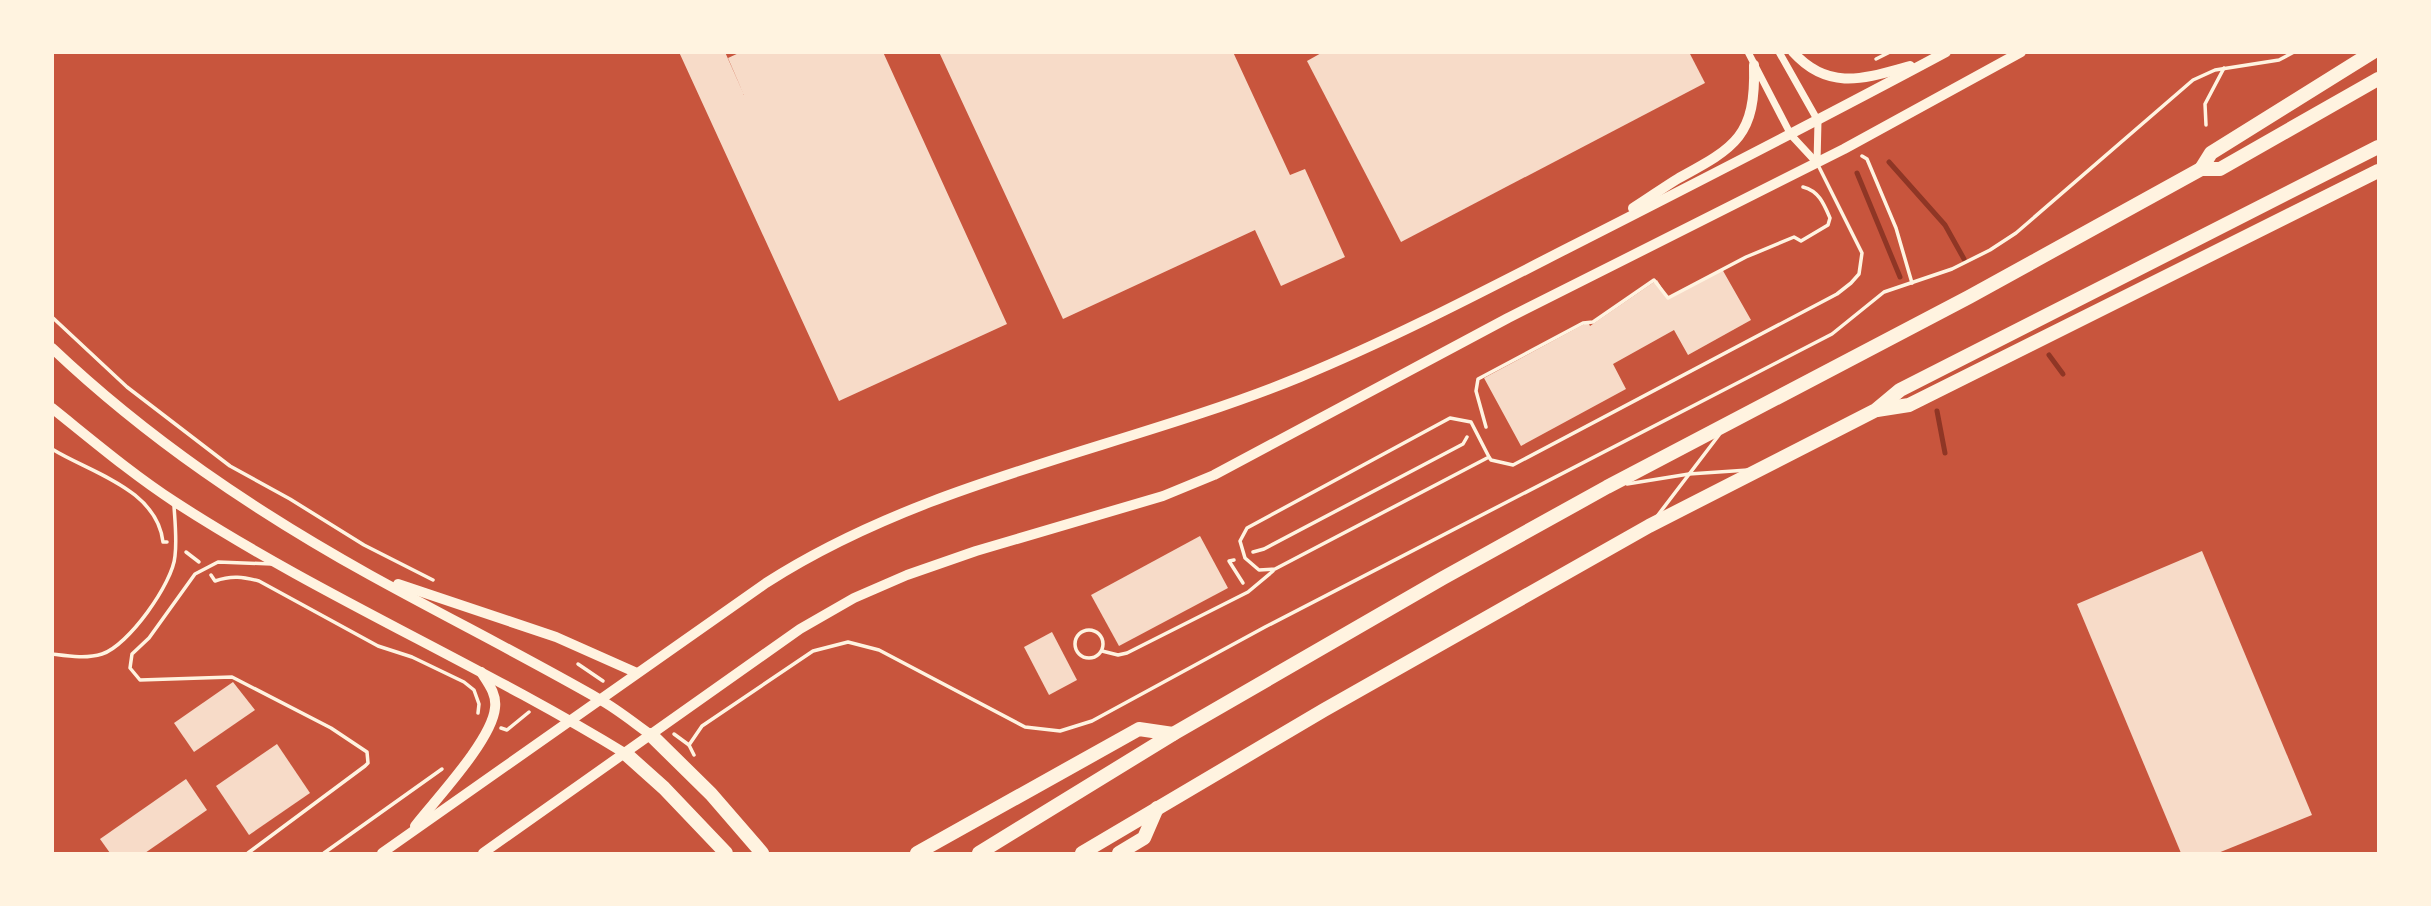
<svg xmlns="http://www.w3.org/2000/svg" width="2431" height="906" font-family="'Space Grotesk',sans-serif">
  <style>
    .lines { fill: none; stroke-linecap: round; stroke-linejoin: round }
    .stream { stroke: #8f3625; stroke-width: 5 }
    .building { fill: #f7dbc8 }
    .path { stroke: #fff3e0; stroke-width: 3.5 }
    .service { stroke: #fff3e0; stroke-width: 3.5 }
    .minor { stroke: #fff3e0; stroke-width: 7 }
    .secondary { stroke: #fff3e0; stroke-width: 10 }
    .motorway { stroke: #fff3e0; stroke-width: 14 }
  </style>
  <rect width="100%" height="100%" fill="#c8553d"/>
  <g class="lines">
    <g class="stream">
      <polyline points="1889,162 1945,225 1964,259"/>
      <polyline points="1857,173 1900,277"/>
      <polyline points="2049,355 2063,374"/>
      <polyline points="1937,411 1945,453"/>
    </g>
  </g>
  <g class="building">
    <polygon points="679,52 725,52 744,95 728,58 741,52 883,52 1007,324 839,401"/>
    <polygon points="939,52 1233,52 1290,175 1305,169 1345,257 1281,286 1255,230 1063,319"/>
    <polygon points="1323,52 1689,52 1705,83 1401,242 1307,61"/>
    <polygon points="1722,269 1751,320 1688,355 1674,330 1613,364 1626,389 1521,446 1484,378 1588,322 1590,326 1657,280 1668,298"/>
    <polygon points="1200,536 1228,588 1119,646 1091,595"/>
    <polygon points="2202,551 2312,815 2218,853 2181,853 2077,604"/>
    <polygon points="1052,632 1077,680 1049,695 1024,647"/>
    <polygon points="233,682 255,710 194,752 174,723"/>
    <polygon points="277,744 310,793 249,835 216,786"/>
    <polygon points="186,779 207,810 145,853 110,853 100,839"/>
  </g>
  <g class="lines">
    <g class="path">
      <polyline points="1876,59 1890,52"/>
      <polyline points="2206,125 2205,104 2224,68"/>
      <polyline points="1862,156 1867,159 1896,228 1912,283"/>
      <polyline points="52,317 127,387 230,466 290,499 364,545 433,580"/>
      <path d="M1486 427 1476 391 1478 379 1583 323 1593 322 1654 280 1668 298 1746 257 1794 237 1801 241 1828 225 1830 218C1824 204 1819 191 1803 187"/>
      <path d="M52 449C91 473 157 489 163 542H167"/>
      <polyline points="186,552 199,562"/>
      <polyline points="1253,552 1264,549 1463,444 1467,437"/>
      <polyline points="1234,560 1229,561 1243,583"/>
      <path d="M211 575 215 581C232 575 243 577 259 581L378 646 412 657 464 682 474 690 479 704 478 713"/>
      <polyline points="578,664 603,681"/>
      <polyline points="501,728 507,730 529,712"/>
      <polyline points="674,734 689,745"/>
      <polyline points="694,755 689,745 702,726 813,651 848,642 879,650 1025,727 1060,731 1092,721 1265,627 1832,334 1884,292 1952,269 1990,250 2016,233 2193,80 2215,70 2279,60 2294,52"/>
      <polyline points="324,853 442,769"/>
    </g>
    <g class="service">
      <polyline points="1489,457 1275,569 1259,570 1245,558 1240,541 1247,528 1450,418 1471,422 1489,457 1491,460 1513,465 1837,294 1851,283 1859,274 1862,253 1818,165"/>
      <polyline points="1627,484 1689,474 1748,470"/>
      <polyline points="1658,515 1719,435"/>
      <circle cx="1089" cy="644" r="14"/>
      <polyline points="1102,651 1118,655 1127,653 1248,592 1273,571"/>
      <path d="M52 654C68 656 86 659 102 654 128 646 173 583 175 556 177 540 175 522 174 506"/>
      <polyline points="248,853 365,766 368,763 367,752 331,728 232,677 140,680 130,668 132,654 149,638 195,574 218,562 272,564"/>
    </g>
    <g class="minor">
      <polyline points="1748,52 1791,135 1817,163"/>
      <polyline points="1779,52 1818,121 1817,163"/>
    </g>
    <g class="secondary">
      <path d="M1793 52C1829 92 1866 78 1910 66"/>
      <path d="M1633 208C1649 198 1664 187 1679 178 1736 147 1756 136 1754 65"/>
      <path d="M52 348C148 439 255 511 370 575 446 617 524 656 599 699 617 709 634 723 651 735"/>
      <path d="M52 408C92 440 132 474 175 502 320 596 479 664 626 754"/>
      <polyline points="398,584 556,637 637,673"/>
      <path d="M415 826C436 799 492 740 495 708 497 694 488 683 481 672"/>
      <path d="M382 853 766 583C928 479 1124 449 1300 377 1392 339 1480 293 1570 247 1696 183 1821 119 1946 52"/>
      <polyline points="483,853 800,629 854,598 907,575 976,551 1163,496 1214,475 1508,318 1844,149 2021,52"/>
    </g>
    <g class="motorway">
      <polyline points="2201,169 2211,153 2373,52"/>
      <polyline points="1877,410 1909,405 2378,171"/>
      <polyline points="651,735 711,794 762,853"/>
      <polyline points="626,754 664,788 726,853"/>
      <polyline points="917,853 1139,729 1173,734"/>
      <polyline points="979,853 1173,734 1443,578 1607,487 1969,297 2201,169 2220,169 2378,79"/>
      <polyline points="1082,853 1324,710 1649,526 1876,410 1900,390 2378,147"/>
      <polyline points="1119,853 1144,838 1157,808"/>
    </g>
  </g>
  <rect width="2431" height="906" fill="none" stroke="#fff3e0" stroke-width="108"/>
</svg>
